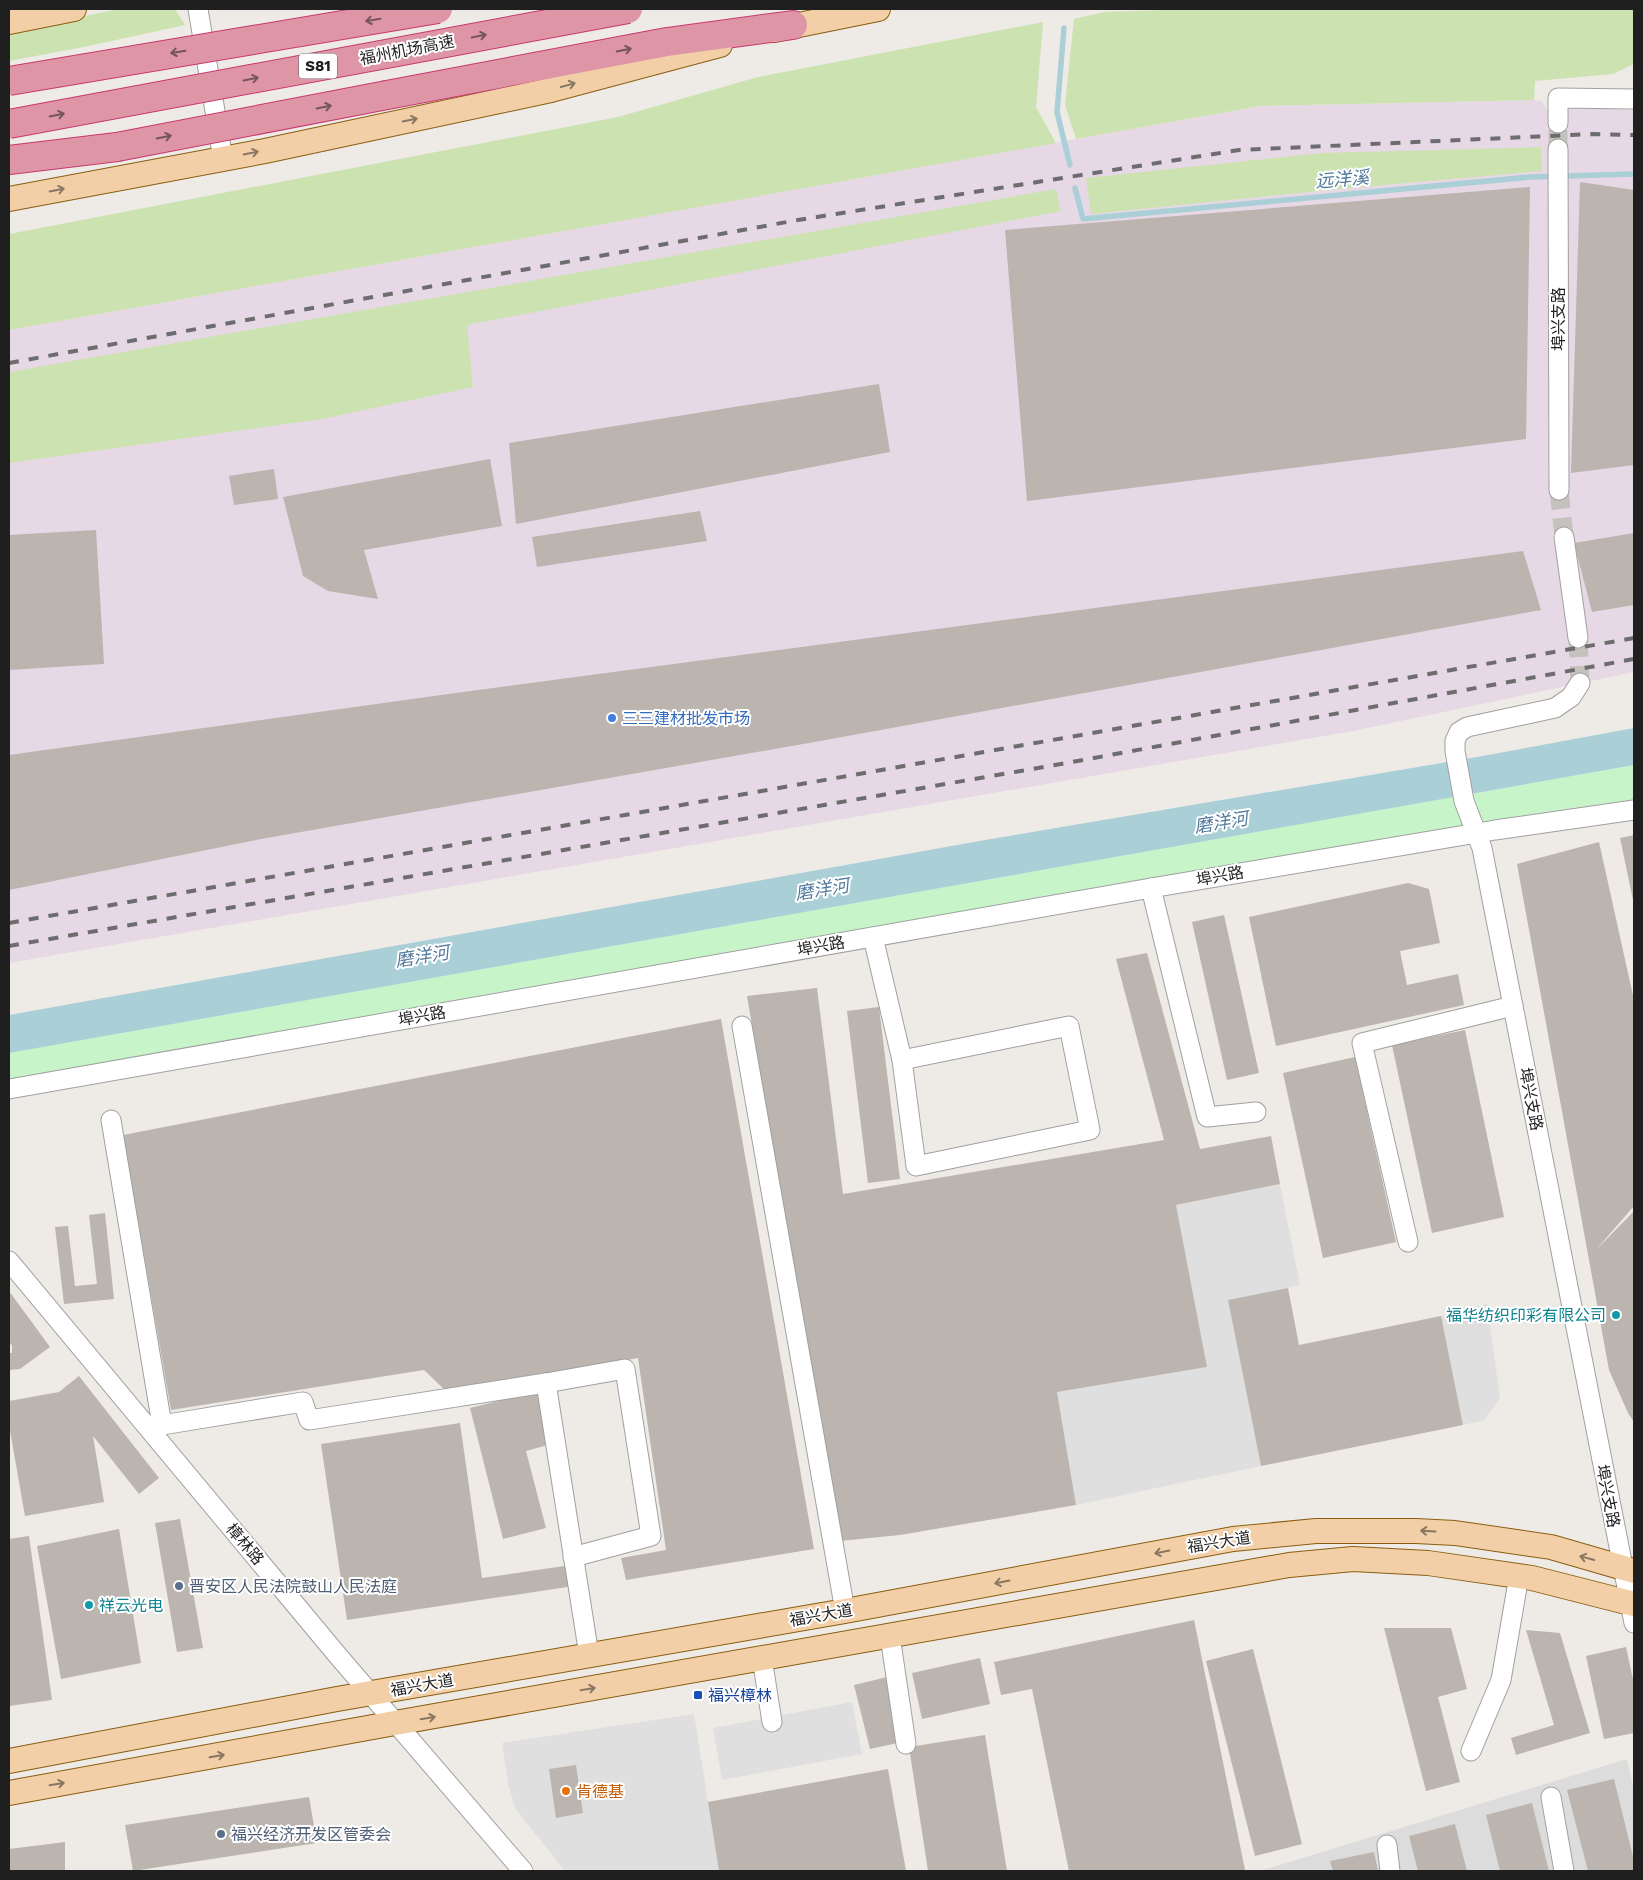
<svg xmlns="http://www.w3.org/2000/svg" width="1643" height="1880" font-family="'Work Sans','Noto Sans SC',sans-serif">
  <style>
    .residential { fill: #dddcdc }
    .industrial { fill: #e7d8e5 }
    .grass { fill: #cce3b1 }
    .park { fill: #c7f4c9 }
    .parking { fill: #dfdfdf }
    .water { fill: #abcfd7 }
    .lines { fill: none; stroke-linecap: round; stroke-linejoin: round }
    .stream { stroke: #abcfd7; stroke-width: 5.5 }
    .building { fill: #bbb4af }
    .minor-tunnel { stroke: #c5c2be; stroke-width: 19; stroke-dasharray: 19 9; stroke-linecap: butt }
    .minor-casing { stroke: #a0a0a0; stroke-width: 21 }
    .major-casing { stroke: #8a5d10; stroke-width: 26 }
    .highway-casing { stroke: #c8376e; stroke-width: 30 }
    .minor { stroke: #fff; stroke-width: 19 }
    .major { stroke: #f2cfa7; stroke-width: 24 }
    .highway { stroke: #de96a6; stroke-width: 28 }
    .rail { stroke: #6d6d6d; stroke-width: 4; stroke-dasharray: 10 10; stroke-linecap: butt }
    .highway-bridge-casing { stroke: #c8376e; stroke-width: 30; stroke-linecap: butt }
    .highway-bridge { stroke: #de96a6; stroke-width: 28 }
    .oneway { stroke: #75555c }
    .oneway2 { stroke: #887763 }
    .shop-dot { fill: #3f7fe0; stroke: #fff; stroke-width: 2 }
    .culture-dot { fill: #0f9aa8; stroke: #fff; stroke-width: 2 }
    .service-dot { fill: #5c6f8a; stroke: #fff; stroke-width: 2 }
    .transit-dot { fill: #1a4fb4; stroke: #fff; stroke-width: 2 }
    .food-dot { fill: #e8710a; stroke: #fff; stroke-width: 2 }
    .labels { text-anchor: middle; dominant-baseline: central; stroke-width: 4; stroke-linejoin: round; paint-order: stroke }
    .shield { fill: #fff; stroke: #626262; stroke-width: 1 }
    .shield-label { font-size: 15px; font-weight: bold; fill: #1f1f1f }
    .street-label { font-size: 16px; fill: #1f1f1f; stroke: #fff }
    .shop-label { font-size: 16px; fill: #366cbe; stroke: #fff; text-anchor: start }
    .culture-label { font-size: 16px; fill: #0d838f; stroke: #fff; text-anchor: end }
    .service-label { font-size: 16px; fill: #4e5e75; stroke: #fff; text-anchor: start }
    .transit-label { font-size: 16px; fill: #164399; stroke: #fff; text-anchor: start }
    .food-label { font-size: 16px; fill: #c56008; stroke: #fff; text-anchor: start }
    .water-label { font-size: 18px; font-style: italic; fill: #527a9d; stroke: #fff }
  </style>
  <rect width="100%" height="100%" fill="#eeebe6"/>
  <polygon class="residential" points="1627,1759 1634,1792 1634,1871 1260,1871"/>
  <polygon class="industrial" points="1534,100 1542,101 1548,111 1550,122 1567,122 1568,110 1576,105 1634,111 1634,672 1353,731 9,963 9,330 1260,106"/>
  <g class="grass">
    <polygon points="119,9 175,9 185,25 84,47 9,61 9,31"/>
    <polygon points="1194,9 1634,9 1634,64 1613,74 1535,81 1534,100 1260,106 1076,139 1065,105 1074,19 1104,12"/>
    <polygon points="1043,22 1036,107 1056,143 9,330 9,234 618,117 758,77"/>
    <polygon points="1541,147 1542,171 1340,189 1091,214 1086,178 1322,153"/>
    <polygon points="1056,189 1061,211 467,325 473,387 322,419 9,463 9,372"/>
  </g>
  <polygon class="park" points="1634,765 1634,803 9,1084 9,1053"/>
  <g class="parking">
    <polygon points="1280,1184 1300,1285 1228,1301 1261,1466 1076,1505 1057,1392 1207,1367 1176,1205"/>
    <polygon points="1487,1304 1500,1398 1484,1420 1463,1425 1441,1316"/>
    <polygon points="852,1702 862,1754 722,1780 713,1728"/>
    <polygon points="694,1714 719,1871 565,1871 516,1810 508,1784 502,1743"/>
  </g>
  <polygon class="water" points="1634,728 1634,765 9,1053 9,1015 985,840 1477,757"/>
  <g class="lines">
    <g class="stream">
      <polyline points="1064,28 1057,112 1070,165"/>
      <polyline points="1075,188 1083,219 1530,177 1634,174"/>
    </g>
  </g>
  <g class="building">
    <polygon points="1580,182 1634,190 1634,465 1571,473"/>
    <polygon points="1530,187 1526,439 1027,501 1005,230"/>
    <polygon points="879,384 890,452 516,524 509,443"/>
    <polygon points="490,459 502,526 364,550 378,599 328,591 303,576 283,497"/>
    <polygon points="274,469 278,499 234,505 229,476"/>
    <polygon points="700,511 707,541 537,567 532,537"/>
    <polygon points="96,530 104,664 9,670 9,535"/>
    <polygon points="1634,533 1634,605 1592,612 1574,543"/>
    <polygon points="1523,551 1541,610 820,741 261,839 9,890 9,755 441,695"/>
    <polygon points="1634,835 1634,900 1633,900 1620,838"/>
    <polygon points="1599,842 1634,1000 1634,1206 1595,1251 1634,1211 1634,1422 1628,1413 1609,1370 1517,864"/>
    <polygon points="1408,883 1429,889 1440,943 1400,951 1407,985 1458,974 1464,1005 1276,1046 1249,917"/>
    <polygon points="1224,915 1259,1073 1227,1080 1192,922"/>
    <polygon points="1147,953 1200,1149 1271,1136 1280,1184 1176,1205 1207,1367 1057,1392 1076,1505 900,1535 840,1541 747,996 817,988 843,1194 1164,1140 1116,959"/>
    <polygon points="879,1007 900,1179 868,1183 847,1011"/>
    <polygon points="721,1019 814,1549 626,1580 621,1558 666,1550 638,1358 447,1392 424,1370 171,1410 123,1135"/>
    <polygon points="1465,1030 1504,1217 1432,1233 1392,1045"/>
    <polygon points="1355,1057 1396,1242 1323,1258 1283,1073"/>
    <polygon points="105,1213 114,1299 64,1304 55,1227 68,1226 75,1286 97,1284 89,1215"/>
    <polygon points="1288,1288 1299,1345 1441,1316 1463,1425 1261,1466 1228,1300"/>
    <polygon points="9,1291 50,1347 20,1369 9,1370 9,1353 12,1353 12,1346 9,1341"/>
    <polygon points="79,1376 159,1478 139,1494 93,1436 104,1502 25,1516 9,1425 9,1401 59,1392"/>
    <polygon points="542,1390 555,1443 526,1451 546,1528 503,1539 470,1408"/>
    <polygon points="460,1423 482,1578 571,1565 574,1586 347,1620 321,1444"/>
    <polygon points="180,1519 203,1648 177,1652 155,1523"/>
    <polygon points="119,1529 141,1663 61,1679 37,1546"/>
    <polygon points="29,1536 52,1700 9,1706 9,1539"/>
    <polygon points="1194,1620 1245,1870 1237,1871 1069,1871 1032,1689 1001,1695 994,1662"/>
    <polygon points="1384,1628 1451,1628 1467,1689 1438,1697 1460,1782 1426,1791"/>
    <polygon points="1526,1630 1560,1633 1590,1733 1516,1755 1511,1738 1554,1725"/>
    <polygon points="1626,1647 1634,1684 1634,1733 1604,1739 1586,1656"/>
    <polygon points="1253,1649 1302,1844 1255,1856 1206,1661"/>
    <polygon points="980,1658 990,1704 922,1719 912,1673"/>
    <polygon points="887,1677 902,1742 870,1749 854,1685"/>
    <polygon points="985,1735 1007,1871 928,1871 909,1747"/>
    <polygon points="576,1765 583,1813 556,1818 549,1769"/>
    <polygon points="888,1769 906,1871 719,1871 708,1802"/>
    <polygon points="1614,1779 1634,1861 1634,1871 1588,1871 1567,1790"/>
    <polygon points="309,1797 317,1843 133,1871 125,1825"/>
    <polygon points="1532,1803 1549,1871 1500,1871 1486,1815"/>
    <polygon points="1455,1824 1467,1871 1418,1871 1409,1836"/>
    <polygon points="65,1842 65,1871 9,1871 9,1849"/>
    <polygon points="1374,1852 1378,1871 1333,1871 1330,1861"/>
  </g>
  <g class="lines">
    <g class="minor-tunnel">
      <polyline points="1558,149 1558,123"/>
      <polyline points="1559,490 1564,537"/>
      <polyline points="1578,638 1580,683"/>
    </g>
    <defs>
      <g id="minor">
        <polyline points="198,9 223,159"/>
        <polyline points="1558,123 1558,98 1634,99"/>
        <polyline points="1558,149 1559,490"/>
        <polyline points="1564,537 1578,638"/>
        <polyline points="1580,683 1571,697 1555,708 1467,727 1459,732 1455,741 1455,751 1464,801 1482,848 1634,1623"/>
        <polyline points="1151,888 1207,1117 1256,1112"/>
        <polyline points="873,937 902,1060"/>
        <polyline points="742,1026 845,1611"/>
        <polygon points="1069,1026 1090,1130 916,1166 902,1060"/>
        <polyline points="9,1089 1151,888 1495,830 1634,810"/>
        <polyline points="111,1120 162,1425 303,1402 309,1420 546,1383 589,1655"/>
        <polyline points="1408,1242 1362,1043 1513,1006"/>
        <polyline points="9,1261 339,1657 523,1871"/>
        <polyline points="546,1383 625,1369 651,1536 573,1557"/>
        <polyline points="890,1636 906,1744"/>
        <polyline points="762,1658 772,1722"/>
        <polyline points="1471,1751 1501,1680 1519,1576"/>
        <polyline points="1551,1797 1564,1871"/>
        <polyline points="1387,1845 1390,1871"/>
      </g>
      <g id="major">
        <polyline points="9,22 74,9"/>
        <polyline points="774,30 878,9"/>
        <polyline points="9,199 265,151 551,90 720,45"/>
        <polyline points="9,1761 337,1699 845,1611 1233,1539 1316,1531 1416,1531 1455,1533 1551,1547 1634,1571"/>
        <polyline points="9,1793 395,1723 1289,1565 1353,1559 1428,1563 1532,1578 1634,1604"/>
      </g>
      <g id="highway">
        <polyline points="387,95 667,42 793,25"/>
        <polyline points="9,160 117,147"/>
      </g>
    </defs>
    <use href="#minor" class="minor-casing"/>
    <use href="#major" class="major-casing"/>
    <use href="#highway" class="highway-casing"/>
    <use href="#minor" class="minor"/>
    <use href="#major" class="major"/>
    <use href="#highway" class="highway"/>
    <g class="rail">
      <polyline points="9,363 798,220 1239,150 1594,134 1634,135"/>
      <polyline points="9,923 1634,638"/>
      <polyline points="9,946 1061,764 1634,659"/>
    </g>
    <defs>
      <g id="highway-bridge">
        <polyline points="9,81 438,9"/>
        <polyline points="9,124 628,9"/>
        <polyline points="117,147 387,95"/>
      </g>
    </defs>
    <use href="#highway-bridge" class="highway-bridge-casing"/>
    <use href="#highway-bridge" class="highway-bridge"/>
  </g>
  <defs><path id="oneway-shaft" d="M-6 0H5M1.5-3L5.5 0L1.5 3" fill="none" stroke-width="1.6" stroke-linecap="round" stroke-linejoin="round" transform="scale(1.25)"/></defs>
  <g class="oneway">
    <use href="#oneway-shaft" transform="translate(373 20) rotate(171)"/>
    <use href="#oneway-shaft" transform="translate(479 36) rotate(-11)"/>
    <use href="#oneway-shaft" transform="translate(624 50) rotate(-11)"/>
    <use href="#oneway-shaft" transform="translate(178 52) rotate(171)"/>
    <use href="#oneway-shaft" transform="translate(251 79) rotate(-11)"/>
    <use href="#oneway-shaft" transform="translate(324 107) rotate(-11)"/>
    <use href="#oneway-shaft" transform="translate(57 115) rotate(-11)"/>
    <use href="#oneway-shaft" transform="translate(164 137) rotate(-11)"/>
  </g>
  <g class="oneway2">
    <use href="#oneway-shaft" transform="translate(568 85) rotate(-15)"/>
    <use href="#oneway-shaft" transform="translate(410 120) rotate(-12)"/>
    <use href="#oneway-shaft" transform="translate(251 153) rotate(-11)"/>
    <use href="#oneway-shaft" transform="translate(57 190) rotate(-11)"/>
    <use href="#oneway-shaft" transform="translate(1428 1531) rotate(-177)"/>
    <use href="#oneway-shaft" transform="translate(1162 1552) rotate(169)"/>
    <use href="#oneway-shaft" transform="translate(1587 1558) rotate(-165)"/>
    <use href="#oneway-shaft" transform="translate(1002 1582) rotate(169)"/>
    <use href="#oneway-shaft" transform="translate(588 1689) rotate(-10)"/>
    <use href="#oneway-shaft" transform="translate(428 1718) rotate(-9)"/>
    <use href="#oneway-shaft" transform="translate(217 1756) rotate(-10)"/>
    <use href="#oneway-shaft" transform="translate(57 1784) rotate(-10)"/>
  </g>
  <circle class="shop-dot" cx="612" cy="718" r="5"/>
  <g class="culture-dot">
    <circle cx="1616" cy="1315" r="5"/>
    <circle cx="89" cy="1605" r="5"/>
  </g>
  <g class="service-dot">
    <circle cx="179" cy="1586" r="5"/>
    <circle cx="221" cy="1834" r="5"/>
  </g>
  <rect class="transit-dot" x="693" y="1690" width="10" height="10" rx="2.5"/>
  <circle class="food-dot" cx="566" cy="1791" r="5"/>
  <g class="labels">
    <rect class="shield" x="299" y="53.5" width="38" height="25" rx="4"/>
    <g class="shield-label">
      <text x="318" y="66">S81</text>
    </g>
    <g class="street-label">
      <text transform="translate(407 50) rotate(-11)">福州机场高速</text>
      <text transform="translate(1558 319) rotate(-90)">埠兴支路</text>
      <text transform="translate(1220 876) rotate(-10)">埠兴路</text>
      <text transform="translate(821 946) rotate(-10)">埠兴路</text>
      <text transform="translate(422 1016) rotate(-10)">埠兴路</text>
      <text transform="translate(1531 1099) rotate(79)">埠兴支路</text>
      <text transform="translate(1608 1496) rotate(79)">埠兴支路</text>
      <text transform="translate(1219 1542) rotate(-9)">福兴大道</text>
      <text transform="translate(245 1544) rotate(50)">樟林路</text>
      <text transform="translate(821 1615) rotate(-10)">福兴大道</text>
      <text transform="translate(422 1685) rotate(-10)">福兴大道</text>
    </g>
    <g class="shop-label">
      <text x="622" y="718">三三建材批发市场</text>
    </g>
    <g class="culture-label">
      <text x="1606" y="1315">福华纺织印彩有限公司</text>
      <text x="99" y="1605" text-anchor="start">祥云光电</text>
    </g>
    <g class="service-label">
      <text x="189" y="1586">晋安区人民法院鼓山人民法庭</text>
      <text x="231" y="1834">福兴经济开发区管委会</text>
    </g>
    <g class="transit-label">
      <text x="708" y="1695">福兴樟林</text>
    </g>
    <g class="food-label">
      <text x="576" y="1791">肯德基</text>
    </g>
    <g class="water-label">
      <text transform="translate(1342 179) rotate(-5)">远洋溪</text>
      <text transform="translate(1221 822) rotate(-9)">磨洋河</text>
      <text transform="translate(822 889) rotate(-9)">磨洋河</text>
      <text transform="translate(422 956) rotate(-9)">磨洋河</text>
    </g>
  </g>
  <rect width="1643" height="1880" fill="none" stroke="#1f1f1f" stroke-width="20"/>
</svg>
